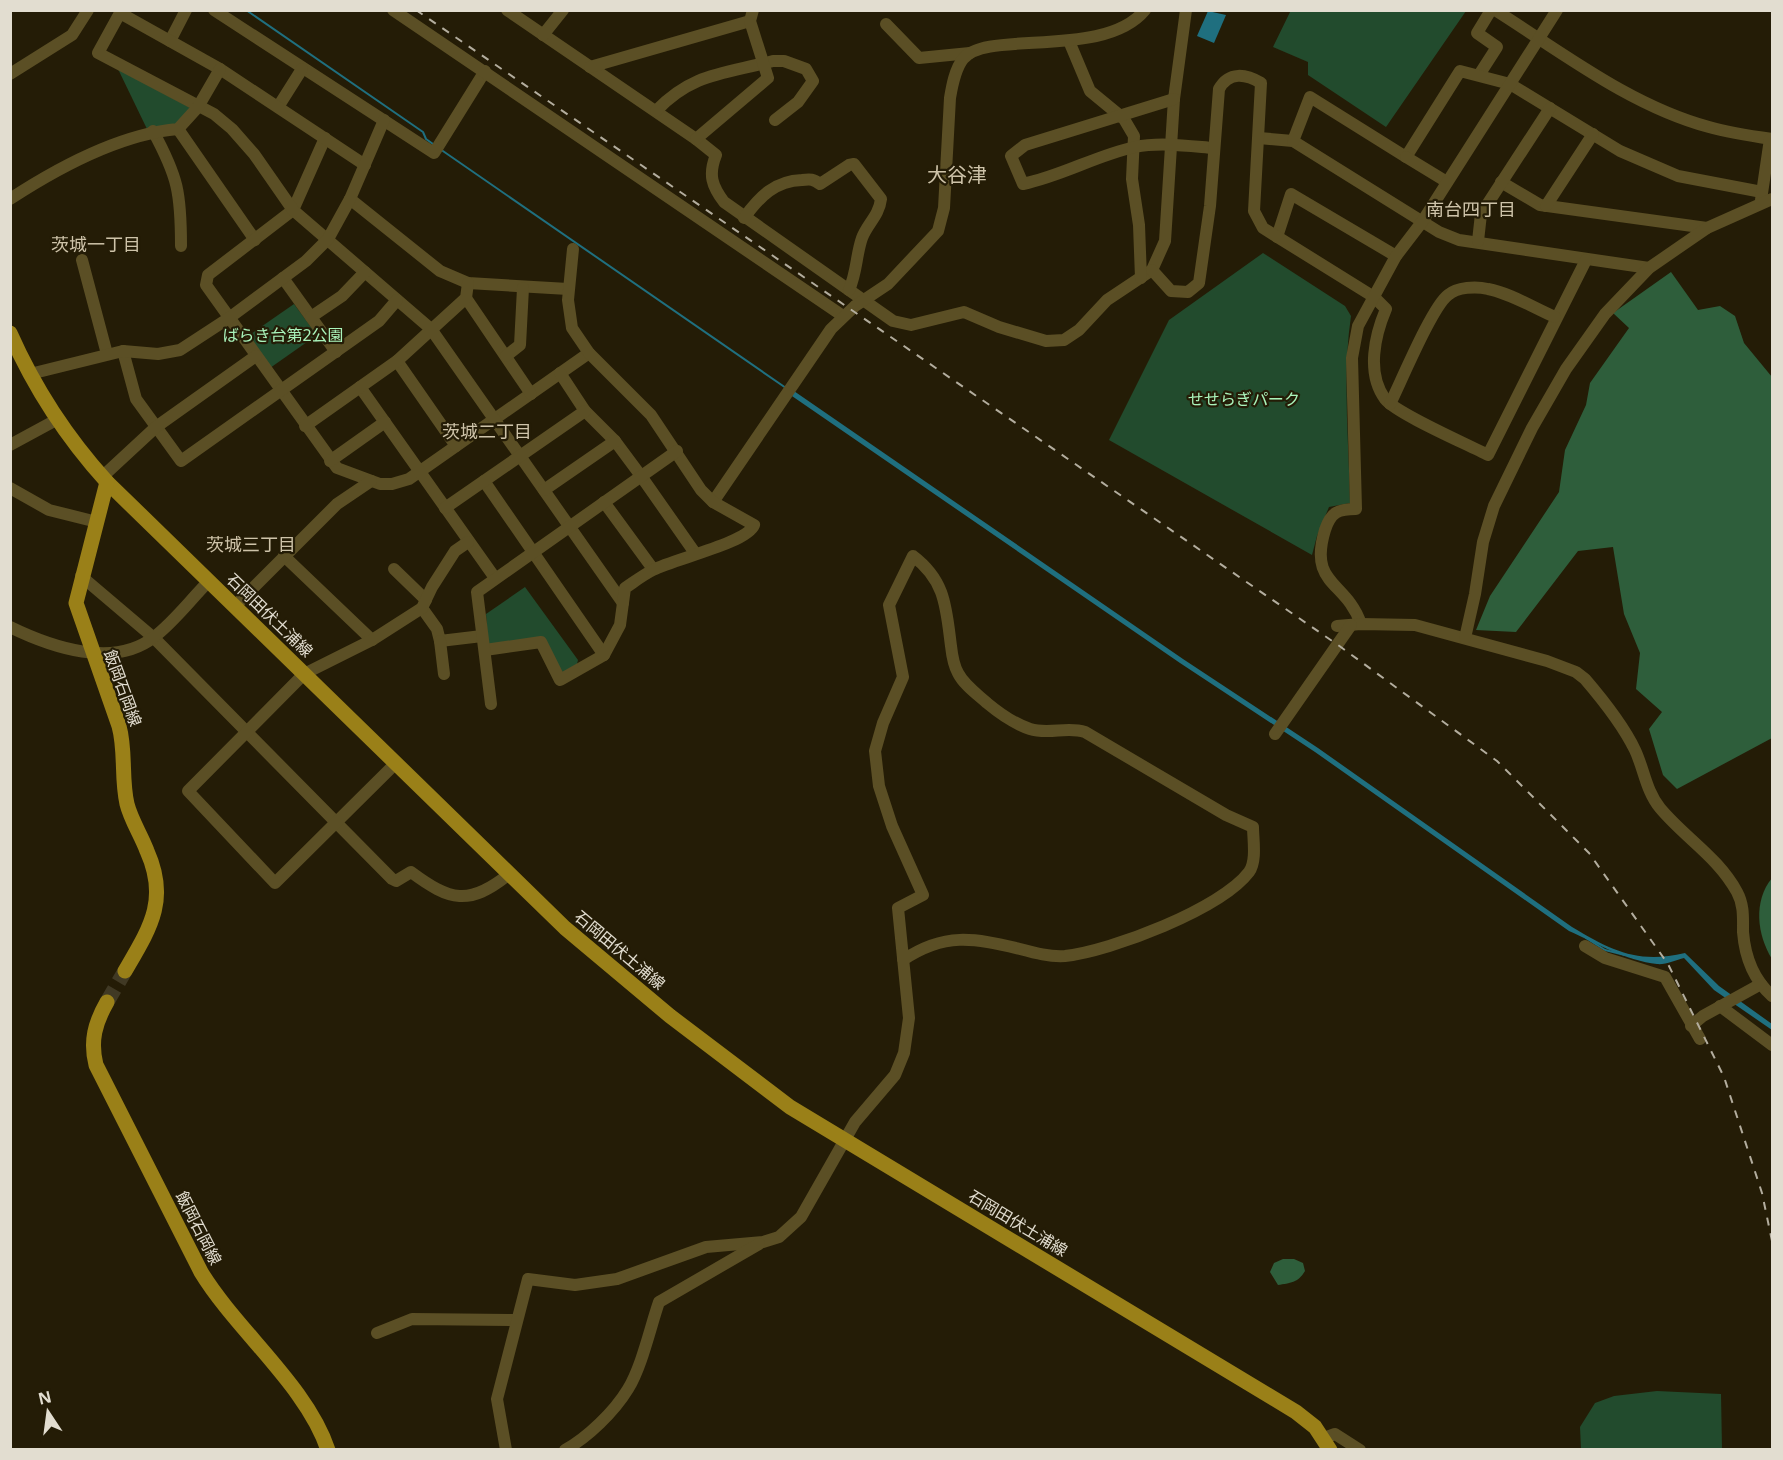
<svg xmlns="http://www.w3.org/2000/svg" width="1783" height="1460" font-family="'Noto Sans','Noto Sans JP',sans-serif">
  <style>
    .green { fill: #224b2d }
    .forest { fill: #2e5e3b }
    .water { fill: #1f6f7f }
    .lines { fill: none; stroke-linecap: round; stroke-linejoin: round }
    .stream { stroke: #1f6f7f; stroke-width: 2 }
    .major-tunnel { stroke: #403924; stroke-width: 15; stroke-dasharray: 15 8; stroke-linecap: butt }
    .minor { stroke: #5b4f25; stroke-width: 12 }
    .major { stroke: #9a8018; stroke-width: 15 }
    .rail { stroke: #b3ad9e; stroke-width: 2; stroke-dasharray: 8 8; stroke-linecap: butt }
    .labels { text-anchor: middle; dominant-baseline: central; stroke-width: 4.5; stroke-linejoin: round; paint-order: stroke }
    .park-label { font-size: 16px; fill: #aaf4bb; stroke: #241c06 }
    .street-label { font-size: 16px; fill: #e2ddd0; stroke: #241c06 }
    .neighbourhood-label { font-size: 18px; fill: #cec3a9; stroke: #241c06 }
    .quarter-label { font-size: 20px; fill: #cec3a9; stroke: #241c06 }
  </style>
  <rect width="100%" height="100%" fill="#241c06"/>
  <g class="green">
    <polygon points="1291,10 1466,10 1466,11 1386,127 1308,75 1308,62 1273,47"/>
    <polygon points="118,69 189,107 189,111 176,125 147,129"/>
    <path d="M1263 253 1345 306 1351 316C1342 377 1349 441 1350 503L1329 507 1317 536 1312 555 1109 440 1169 320Z"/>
    <polygon points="294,304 317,335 270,368 248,336"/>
    <polygon points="525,587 578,660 577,664 563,673 542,638 491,645 488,643 486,614"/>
    <polygon points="1657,1391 1721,1394 1722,1449 1581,1449 1580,1427 1595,1403 1614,1396"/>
  </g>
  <g class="forest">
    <polygon points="1671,272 1698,310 1720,306 1735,316 1744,343 1772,377 1772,738 1677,789 1663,775 1649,729 1662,712 1636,689 1640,653 1624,614 1613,547 1578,551 1516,632 1476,630 1490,596 1559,492 1565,450 1586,405 1590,383 1629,328 1613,313"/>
    <path d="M1772 878V959C1757 935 1753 901 1772 878Z"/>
    <path d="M1283 1259H1294L1303 1263 1305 1271C1298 1283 1290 1283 1278 1285L1270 1272 1274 1263Z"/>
  </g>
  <g class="water">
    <polygon points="1208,11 1226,15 1214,43 1197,36"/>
    <path d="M791 389 1183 659 1318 748 1572 927C1612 951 1638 964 1685 953L1719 986 1772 1024V1030L1714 990 1684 958C1676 960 1665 965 1657 964 1627 961 1596 943 1569 931L1315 752 1180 663 789 394Z"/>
  </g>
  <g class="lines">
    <g class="stream">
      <polyline points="246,10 423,132 426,139 433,144"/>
      <polyline points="440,149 786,388"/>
      <polyline points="1586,938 1605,950 1625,955"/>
    </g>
    <polyline class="major-tunnel" points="107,1002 125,971"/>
    <g class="minor">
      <polyline points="214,10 434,153 485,71"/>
      <polyline points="393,10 843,316"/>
      <path d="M507 10 696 139 716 155C708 175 712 186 724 202L893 321 911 325 964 312 999 327 1046 341 1064 340 1079 330 1107 300 1152 270 1165 241 1174 99 1186 10"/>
      <path d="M1495 10C1563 53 1631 106 1709 127 1730 133 1751 136 1772 139"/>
      <polyline points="886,24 919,58 970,53"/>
      <polyline points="543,35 563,10"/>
      <polyline points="170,41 186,10"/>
      <polyline points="1069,41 1090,91 1124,119 1134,136 1132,179 1139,225 1141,278"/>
      <polyline points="590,67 750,21"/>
      <polyline points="10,74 72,35 88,10"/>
      <polyline points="1479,75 1497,47 1477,33 1491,10"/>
      <path d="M1174 99 1025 145 1011 156 1023 184C1062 176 1097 155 1135 147 1160 142 1189 146 1214 148"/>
      <polyline points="278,107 302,69"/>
      <path d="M656 111C692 73 724 74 773 61H784L806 69 813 81 798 102 775 120"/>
      <polyline points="178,129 255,240"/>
      <path d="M153 131C178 177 181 193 181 246"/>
      <polyline points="325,138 293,210 208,275 206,285 337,468 380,484 392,484 409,479 589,353"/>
      <polyline points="1259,138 1293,141 1439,232 1459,240 1649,268"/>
      <polyline points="696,139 768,78 750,21 753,10"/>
      <polyline points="1293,141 1310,97 1406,157 1460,71 1510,84 1620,151 1678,176 1762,192"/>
      <polyline points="1406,157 1447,182"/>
      <polyline points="365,165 220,69 120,13 98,53 214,114 232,129 254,154 293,210 431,329 623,603"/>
      <polyline points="1501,182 1540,205 1707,228"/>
      <path d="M10 199C59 167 120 134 178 129L198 107 220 69"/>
      <polyline points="350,199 440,271 468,283 568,289"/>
      <polyline points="1761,200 1770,139"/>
      <polyline points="1546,206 1593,134"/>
      <path d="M744 218C760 196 775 181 802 180 811 179 813 179 820 184L849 165 854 164 881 199C879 216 867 224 862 238 856 255 857 272 849 290"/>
      <polyline points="1277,237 1291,194 1396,256"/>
      <polyline points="1478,241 1481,214 1550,108"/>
      <polyline points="82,260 107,354"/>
      <path d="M1152 270 1171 291 1188 292 1199 283 1210 206 1219 89C1229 71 1246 74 1261 83L1254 211 1263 228 1374 297 1386 309C1375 335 1366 373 1385 399 1397 414 1467 444 1488 455L1586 260"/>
      <polyline points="283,278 336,352"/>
      <polyline points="466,298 531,394"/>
      <polyline points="311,317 342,296 365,272"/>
      <polyline points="123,351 136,399 181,461 379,321 397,300"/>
      <polyline points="506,356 520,345 523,288"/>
      <polyline points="397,361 456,446"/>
      <polyline points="560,373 585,411 615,441 641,476 695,553"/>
      <polyline points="30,374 123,351 158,354 180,350 229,318 306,261 328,239 350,199 384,120"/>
      <polyline points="360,387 495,578"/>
      <path d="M1390 404C1401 382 1432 307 1448 295 1457 287 1476 286 1488 289 1510 293 1534 308 1555 317"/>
      <polyline points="305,426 397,361 466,298 468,283"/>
      <polyline points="10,445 58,419"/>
      <polyline points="330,461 385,422"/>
      <polyline points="102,477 156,427 256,356"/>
      <polyline points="484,481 604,655"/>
      <polyline points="10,488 49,510 97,522"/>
      <polyline points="544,490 615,441"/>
      <polyline points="604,502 653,569"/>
      <path d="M713 502 831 329 855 306 888 284 938 231 944 208 950 98C952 86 955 69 963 59 986 29 1104 60 1145 10"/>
      <polyline points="445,508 585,411"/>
      <polyline points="284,556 372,640"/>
      <polyline points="394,569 426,600"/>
      <path d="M81 576 154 638 392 879 396 881 411 872C450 901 469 906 508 875"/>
      <polyline points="235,606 337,504 371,481"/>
      <polyline points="422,608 437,629 440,641 482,636"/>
      <path d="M1361 624C1346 580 1308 586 1325 530 1331 512 1338 509 1356 509L1352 358 1358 326 1396 256 1422 222 1557 10"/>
      <path d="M1337 626 1361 624 1415 625 1547 661 1576 672 1585 679C1603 700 1623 725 1635 750 1644 769 1646 791 1660 808 1685 838 1718 857 1737 892 1744 905 1743 917 1743 932 1745 957 1753 979 1772 996"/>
      <path d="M10 627C51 647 114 669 154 637 174 622 191 599 209 581"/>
      <polyline points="1465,638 1475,594 1483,542 1494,506 1532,428 1566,369 1605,314 1649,268 1707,228 1772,199"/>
      <polyline points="440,641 444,674"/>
      <path d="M485 650 541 642 560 680 604 655 620 625 625 588C634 582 643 575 653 570 674 559 747 543 754 525L713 502 701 490 651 415 589 353 572 328 568 300 573 249"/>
      <polyline points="491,704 477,592 677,451"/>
      <polyline points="1275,734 1351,625"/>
      <polyline points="395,764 275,883 188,791 304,674 372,640 422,608 432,587 455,551 468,542"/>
      <polyline points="1585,946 1605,958 1665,977 1700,1039"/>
      <polyline points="1720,1006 1772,1045"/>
      <polyline points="1691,1026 1703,1016 1761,984"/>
      <polyline points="377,1333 412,1319 515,1320"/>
      <polyline points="1324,1438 1335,1434 1360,1450"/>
      <path d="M506 1450 497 1399 528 1279 575 1285 617 1279 706 1247 763 1242 779 1237 801 1217 855 1122 895 1075 904 1053 909 1018 898 908 923 895 892 826 879 786 875 751 883 723 903 677 889 605 913 556C946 581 946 608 951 646 952 655 954 666 958 673 964 685 977 694 987 703 999 713 1015 724 1030 729 1049 735 1067 726 1085 732L1226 815 1253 827C1253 839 1257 861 1249 872 1221 909 1111 951 1065 956 1050 957 1035 953 1020 949 973 938 945 932 903 960"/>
      <path d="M565 1450C588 1437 614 1412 628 1389 642 1366 650 1328 659 1302L759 1244"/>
    </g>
    <g class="major">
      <path d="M10 333C34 387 67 438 107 482L565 928 670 1016 790 1107 1296 1412 1315 1427 1330 1450"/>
      <path d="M107 482 76 603 119 726C126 751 121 778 127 804 131 820 141 835 147 851 169 900 150 928 125 971"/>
      <path d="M107 1002C95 1023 90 1041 96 1065L201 1272C237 1331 307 1386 328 1450"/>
    </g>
    <polyline class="rail" points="416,10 1338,645 1497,761 1589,853 1668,964 1724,1077 1762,1193 1772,1241"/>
  </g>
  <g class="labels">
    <g class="park-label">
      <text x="283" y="335">ばらき台第2公園</text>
      <text x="1244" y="399">せせらぎパーク</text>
    </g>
    <g class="street-label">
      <text transform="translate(270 615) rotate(44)">石岡田伏土浦線</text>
      <text transform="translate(123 688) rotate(70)">飯岡石岡線</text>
      <text transform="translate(620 950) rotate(40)">石岡田伏土浦線</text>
      <text transform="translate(1018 1223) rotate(31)">石岡田伏土浦線</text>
      <text transform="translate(199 1228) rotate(63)">飯岡石岡線</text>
    </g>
    <g class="neighbourhood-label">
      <text x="1471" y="209">南台四丁目</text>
      <text x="96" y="244">茨城一丁目</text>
      <text x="487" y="431">茨城二丁目</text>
      <text x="251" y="544">茨城三丁目</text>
    </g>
    <g class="quarter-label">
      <text x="957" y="174">大谷津</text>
    </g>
  </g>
  <rect width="1783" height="1460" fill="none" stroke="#e2ddd0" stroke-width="24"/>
  <g transform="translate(48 1412) rotate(347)" stroke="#241c06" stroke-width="4.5" paint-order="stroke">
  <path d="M0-4.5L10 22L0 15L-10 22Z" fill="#e2ddd0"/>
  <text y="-9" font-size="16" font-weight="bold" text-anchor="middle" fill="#e2ddd0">N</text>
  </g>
</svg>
